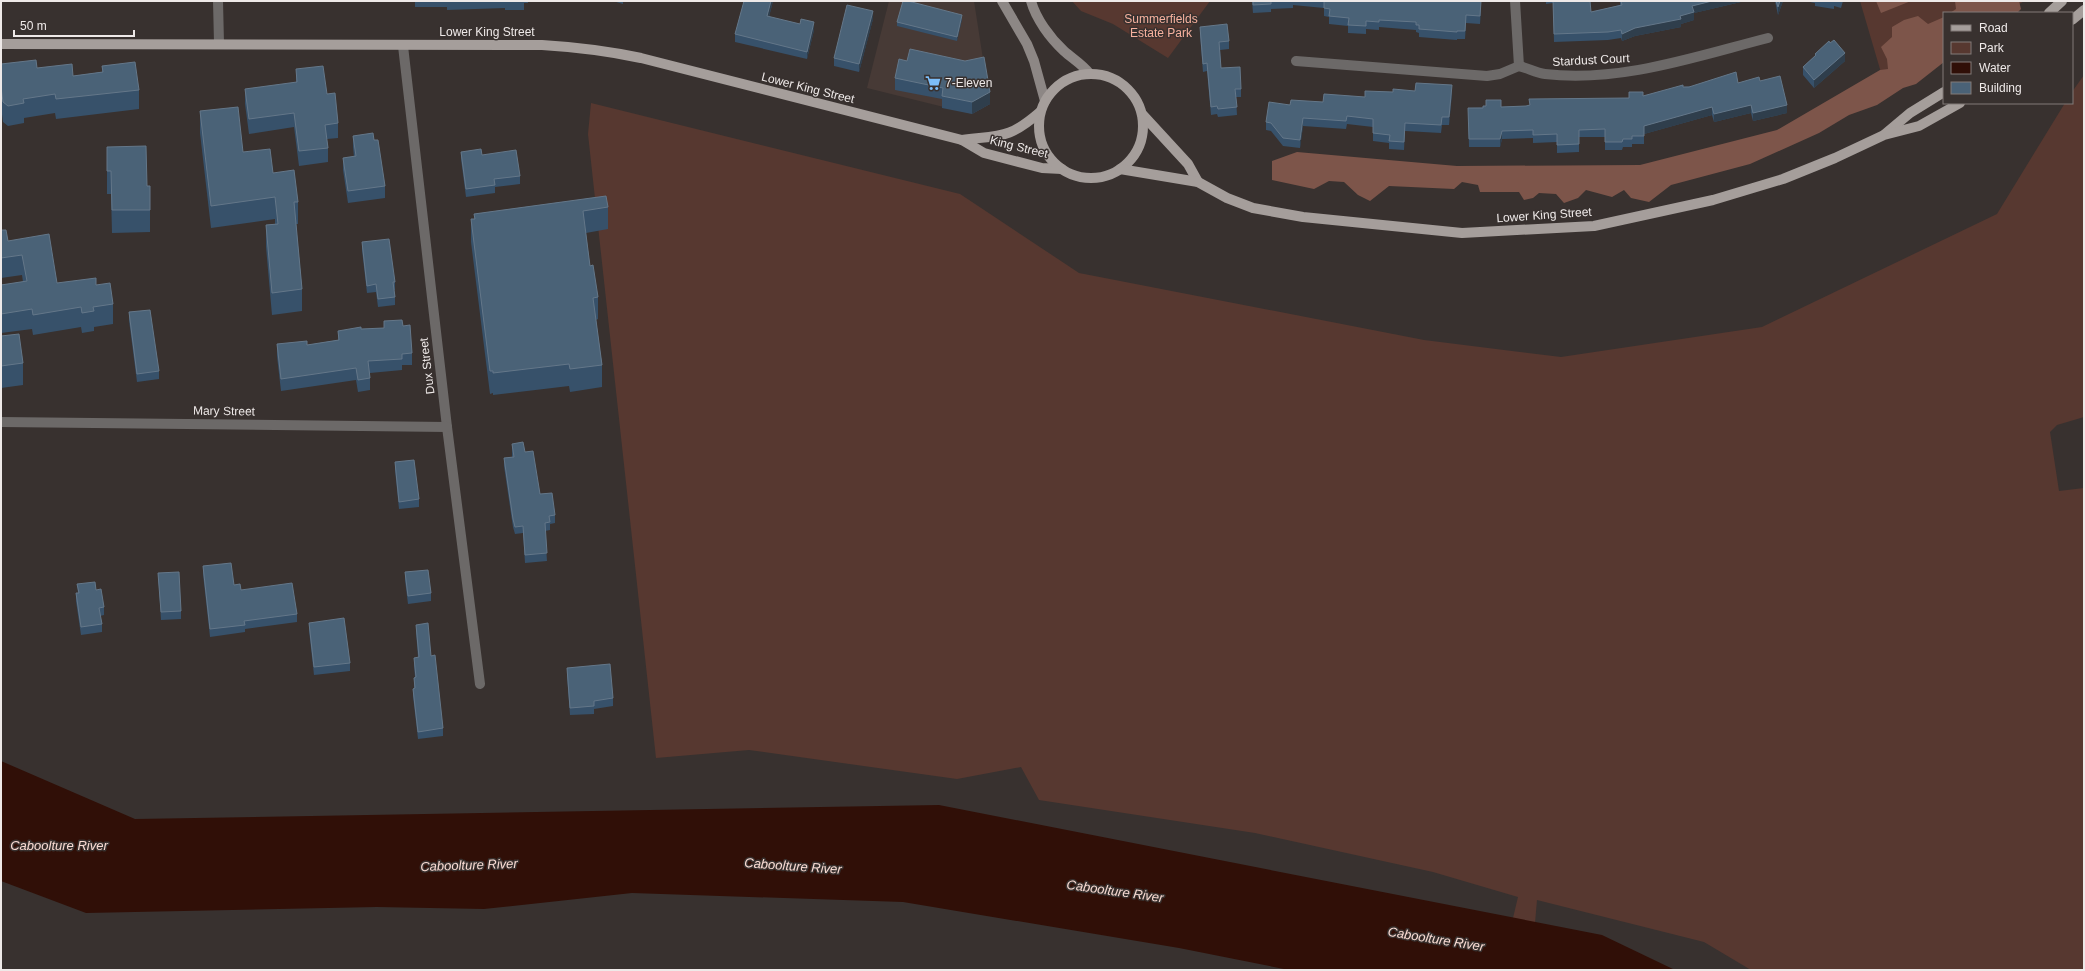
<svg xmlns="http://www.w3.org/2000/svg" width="2085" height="971" font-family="Arial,sans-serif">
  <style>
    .built { fill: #473a36 }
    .green { fill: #573830 }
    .forest { fill: #7d554a }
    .water { fill: #300f07 }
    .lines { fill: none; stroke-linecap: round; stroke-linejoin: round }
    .minor { stroke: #6c6968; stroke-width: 10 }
    .secondary { stroke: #8d8785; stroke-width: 10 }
    .primary { stroke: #a59e9b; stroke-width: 10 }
    .wall { fill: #37516a }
    .shaded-wall { fill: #2f3e4c }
    .building { fill: #4a6277; stroke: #647789 }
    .labels { text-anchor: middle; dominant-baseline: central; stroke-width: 3; stroke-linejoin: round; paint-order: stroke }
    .park-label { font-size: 12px; fill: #f7b19e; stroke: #38312f }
    .street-label { font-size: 12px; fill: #eee9e8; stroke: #38312f }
    .poi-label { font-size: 12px; fill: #eee9e8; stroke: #38312f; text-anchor: start }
    .water-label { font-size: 13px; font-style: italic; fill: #f9dbd3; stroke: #38312f }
  </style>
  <rect width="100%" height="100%" fill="#38312f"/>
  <polygon class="built" points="889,1 974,1 990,104 972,114 867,88"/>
  <g class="green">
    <polygon points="1072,1 1210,1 1168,58 1113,24 1081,11"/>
    <polygon points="1860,1 2024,1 2006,13 1944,13 1944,55 1887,93"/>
    <polygon points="2084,75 2084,417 2057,425 2050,432 2059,491 2084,488 2084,970 1751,970 1704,942 1537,900 1535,923 1513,918 1518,897 1433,872 1255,833 1039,800 1021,767 957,779 749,750 656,758 588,134 591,103 960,194 1079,273 1424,340 1561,357 1762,327 1997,214 2065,103 2072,103 2072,92"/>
  </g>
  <g class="forest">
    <polygon points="1876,1 1911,1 1881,13"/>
    <polygon points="1955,1 2019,1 2021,9 2017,13 1950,13 1956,9"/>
    <polygon points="1918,16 1928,24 1944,17 1944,62 1916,84 1903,88 1877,105 1849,115 1819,133 1750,164 1671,185 1649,202 1631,198 1624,190 1612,197 1586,190 1578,198 1564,203 1556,194 1539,193 1533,198 1524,200 1519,192 1480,192 1478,185 1462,182 1454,189 1389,186 1370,201 1358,195 1344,182 1329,181 1314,189 1272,180 1272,161 1297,152 1457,166 1640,165 1777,130 1880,70 1888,69 1887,59 1881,47 1892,37 1892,27 1904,20"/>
  </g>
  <polygon class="water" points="1,761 135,819 939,805 1602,935 1675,970 1289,970 1179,948 903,902 632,893 484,909 377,907 86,913 1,881"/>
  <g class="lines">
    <g class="minor">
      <polyline points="218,1 219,43"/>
      <polyline points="1515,1 1519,66"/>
      <polyline points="403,46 447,427 480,684"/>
      <path d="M1296 61 1487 76 1500 74 1519 66C1528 68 1536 73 1545 74 1620 83 1697 56 1768 38"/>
      <polyline points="1,422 447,427"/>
    </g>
    <g class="secondary">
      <polyline points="1002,1 1027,44 1034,61 1045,101"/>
      <path d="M1031 1C1036 19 1050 38 1064 51 1073 59 1082 64 1090 74"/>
    </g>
    <g class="primary">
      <polyline points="2049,13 2062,1"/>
      <polyline points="2072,20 2084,10"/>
      <path d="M1 44 542 45C575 47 608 51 641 58L962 140 984 153 1042 168 1062 169"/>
      <circle cx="1091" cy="126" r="52"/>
      <polyline points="1142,114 1188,164 1198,182"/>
      <polyline points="1885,134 1910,113 1944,92"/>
      <path d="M962 140C1001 135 1009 139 1040 112"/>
      <polyline points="1120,169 1198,182 1227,198 1253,208 1303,217 1462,233 1594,226 1713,200 1783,179 1835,158 1884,135 1919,126 1960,103"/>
    </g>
  </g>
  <g class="wall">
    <polygon points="415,1 528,1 528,3 524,3 524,10 505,10 505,8 447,10 447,7 415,7"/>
    <polygon points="613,1 623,1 623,4"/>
    <polygon points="744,1 773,1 769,17 814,30 807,59 735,42 735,34"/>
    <polygon points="1252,1 1481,1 1481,8 1480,24 1466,23 1465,39 1457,39 1457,40 1419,37 1419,33 1416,32 1416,30 1379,27 1379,30 1366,29 1366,34 1348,33 1348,26 1329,24 1329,17 1324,16 1324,8 1293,5 1293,8 1271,9 1271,12 1253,13"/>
    <polygon points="1546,1 1590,1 1591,12 1620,5 1620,1 1745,1 1694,13 1694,20 1681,24 1681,27 1635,36 1622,41 1621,38 1608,40 1554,42 1553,3 1546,4"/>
    <polygon points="1775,1 1783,1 1778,15"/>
    <polygon points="1805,1 1843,1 1841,8 1834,6 1834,9 1815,6 1815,3"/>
    <polygon points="873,19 859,72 834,66 834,58"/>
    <polygon points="962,19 957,41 897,26 897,22"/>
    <polygon points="1200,27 1229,41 1229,49 1220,50 1221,68 1241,89 1241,97 1236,97 1237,115 1218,117 1217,114 1211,115 1207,71 1203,72 1200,35"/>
    <polygon points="1815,54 1845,61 1814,88 1803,75 1803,67 1815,56"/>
    <polygon points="899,59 990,104 972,114 942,108 942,99 895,90 895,78"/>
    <polygon points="1,64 37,68 73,76 102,72 102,66 139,90 139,109 56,119 55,113 24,118 24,123 8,126 3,122 1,107"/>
    <polygon points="296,69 327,94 338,123 338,138 327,139 328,148 328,162 299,166 294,127 249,134 245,104 245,89 296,83"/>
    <polygon points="1760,81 1787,113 1753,121 1751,113 1714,122 1712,115 1644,134 1644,144 1632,144 1632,147 1623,147 1622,150 1605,150 1605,137 1579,137 1579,152 1557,153 1557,142 1533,143 1533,138 1502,139 1500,147 1469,147 1468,108 1526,106 1629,98 1629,92 1643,96 1683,87 1738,83"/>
    <polygon points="1415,91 1452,93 1449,125 1442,125 1441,133 1405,131 1404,150 1389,149 1389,143 1373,141 1373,127 1347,124 1346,129 1303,126 1300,148 1283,146 1271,131 1266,130 1266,122 1290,105 1323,102 1365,97 1393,92"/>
    <polygon points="200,111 243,152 273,173 298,202 298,224 296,224 302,289 302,311 272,315 266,247 266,225 275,224 275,219 211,228 200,133"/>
    <polygon points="353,136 374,140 385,186 385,198 348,203 343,170 343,158 354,157 353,147"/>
    <polygon points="107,147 147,186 150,186 150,232 112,233 111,194 107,194"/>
    <polygon points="461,152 482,155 520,176 520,184 495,187 495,193 466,197 461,159"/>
    <polygon points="608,207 608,229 586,233 590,266 598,297 598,319 596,320 602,365 602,387 570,392 569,386 493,395 493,393 490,394 471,242 471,219 474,219 474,214"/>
    <polygon points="1,230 8,241 57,283 96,285 113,304 113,324 94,327 94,331 82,333 81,327 33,335 32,329 1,333 1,285 23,282 22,275 1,278"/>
    <polygon points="362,242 395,282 395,290 394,290 395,297 395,305 378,307 376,292 367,293 362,250"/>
    <polygon points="129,312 159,371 159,379 137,382 129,320"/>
    <polygon points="384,321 403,326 412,353 412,365 402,365 402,370 370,373 370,390 358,392 356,380 281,391 277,356 277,344 307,345 338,340 338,331 384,328"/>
    <polygon points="1,336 23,363 23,385 1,388"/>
    <polygon points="512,444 525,452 540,494 555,515 555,523 550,524 550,530 545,531 547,561 525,563 523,533 515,534 513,527 504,466 504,458 512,457"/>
    <polygon points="395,462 419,499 419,507 399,509 395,470"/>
    <polygon points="203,566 234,585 241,590 297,614 297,622 245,629 245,632 210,637 203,574"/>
    <polygon points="405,572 431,593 431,601 408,604 405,580"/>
    <polygon points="158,573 181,611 181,619 161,620"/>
    <polygon points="77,584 96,590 104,607 104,615 100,616 102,624 102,632 81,635 76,601 76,593 78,593"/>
    <polygon points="309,623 350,663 350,671 314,675 309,630"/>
    <polygon points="416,625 431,656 443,728 443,736 418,739 413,696 413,689 414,688 414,678 415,677 414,665 414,658 418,657 416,632"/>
    <polygon points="567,668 613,698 613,706 594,709 594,714 570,715 567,676"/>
  </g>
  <g class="shaded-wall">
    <polygon points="771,1 773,1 767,24 767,16"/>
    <polygon points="1481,1 1481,8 1480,24 1480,16"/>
    <polygon points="1712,1 1745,1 1694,13 1694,20 1681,24 1681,27 1635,36 1622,41 1622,34 1635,28 1680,16 1692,6"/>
    <polygon points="1780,1 1783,1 1778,15 1778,7"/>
    <polygon points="873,11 873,19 859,72 859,64"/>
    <polygon points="962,15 962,19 957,41 957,37"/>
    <polygon points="1466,15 1466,23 1465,39 1465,31"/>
    <polygon points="814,22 814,30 807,59 807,52"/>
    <polygon points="1845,53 1845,61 1814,88 1814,80"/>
    <polygon points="1452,85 1452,93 1449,125 1449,117"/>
    <polygon points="990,92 990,104 972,114 972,102"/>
    <polygon points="1751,105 1751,113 1714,122 1714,114"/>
    <polygon points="1787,105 1787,113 1753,121 1753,113"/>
    <polygon points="1712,107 1712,115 1644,134 1644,126"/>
    <polygon points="1303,118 1303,126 1300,148 1300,140"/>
    <polygon points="1502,131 1502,139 1500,147 1500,139"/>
  </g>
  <g class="building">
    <polygon points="744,1 771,1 767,16 800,24 801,19 814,22 807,52 735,34"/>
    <polygon points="903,1 908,1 962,15 957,37 897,22"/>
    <polygon points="1253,1 1271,1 1271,4 1253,5"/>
    <polygon points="1324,1 1481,1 1480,16 1466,15 1465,31 1457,31 1457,32 1419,29 1419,25 1416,25 1416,22 1379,20 1379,22 1366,21 1366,26 1348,25 1349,18 1329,16 1330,9 1324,8"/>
    <polygon points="1553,1 1590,1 1591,12 1622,5 1621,1 1712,1 1692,6 1694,12 1680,16 1681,19 1635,28 1622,34 1621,30 1608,32 1554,34"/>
    <polygon points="1776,1 1780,1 1778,7"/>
    <polygon points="847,5 873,11 859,64 834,58"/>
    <polygon points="1227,24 1229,41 1219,42 1221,68 1240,67 1241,89 1235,89 1237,107 1218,109 1217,106 1211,107 1207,63 1203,64 1200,27"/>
    <polygon points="1834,40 1845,53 1814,80 1803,67 1816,55 1815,54 1829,41 1830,43"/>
    <polygon points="910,49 965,61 984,57 990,92 972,102 942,96 943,88 895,78 899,59 907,61"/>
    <polygon points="36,60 37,68 72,64 73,76 103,72 102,66 135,62 139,90 56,99 55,94 23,99 24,103 8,106 3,102 1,87 1,64"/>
    <polygon points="323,66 327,94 335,93 338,123 325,125 328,148 299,151 294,113 249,119 245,89 297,82 296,69"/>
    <polygon points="1736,72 1738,83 1759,77 1760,81 1780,76 1787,105 1753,113 1751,105 1714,114 1712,107 1644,126 1644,136 1632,136 1632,139 1623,139 1622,142 1605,142 1605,129 1579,130 1579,144 1557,145 1557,134 1533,135 1533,130 1502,131 1500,139 1469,139 1468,108 1483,108 1483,106 1486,106 1486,100 1501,100 1501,107 1526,106 1530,105 1529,99 1629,98 1629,92 1643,92 1643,96 1683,85 1683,87 1689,87"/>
    <polygon points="1416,83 1452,85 1449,117 1442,117 1441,125 1405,123 1404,142 1389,141 1390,135 1373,133 1373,119 1347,116 1346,121 1303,118 1300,140 1283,138 1271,123 1266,122 1269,102 1290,105 1291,100 1323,102 1324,94 1365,97 1365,91 1393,92 1393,89 1415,91"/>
    <polygon points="238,107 243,152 270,149 273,173 294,170 298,202 294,202 302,289 272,293 266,225 278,224 275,197 211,206 200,111"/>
    <polygon points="373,133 374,140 378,140 385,186 348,191 343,158 356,156 353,136"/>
    <polygon points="146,146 147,186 150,186 150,210 112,210 111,171 107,171 107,147"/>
    <polygon points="481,149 482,155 516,150 520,176 494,179 495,185 466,189 461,152"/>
    <polygon points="606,196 608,207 583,211 590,266 593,265 598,297 593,298 602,365 570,369 569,364 493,373 493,371 490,371 471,219 475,219 474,214"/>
    <polygon points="1,230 6,230 8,241 49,234 57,283 96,278 96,285 110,283 113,304 93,307 94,311 82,313 81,307 33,315 32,309 1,314 1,285 27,281 22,255 1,258"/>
    <polygon points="389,239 395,282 393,282 395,297 378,299 376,284 367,286 362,242"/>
    <polygon points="150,310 159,371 137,374 129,312"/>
    <polygon points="402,320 403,326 410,325 412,353 402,354 402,359 368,361 370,378 358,380 356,368 281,379 277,344 307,341 307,345 339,340 338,331 361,327 361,329 384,328 384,321"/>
    <polygon points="19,334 23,363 1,366 1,336"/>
    <polygon points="523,442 525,452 533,451 540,494 552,493 555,515 549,516 550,522 545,523 547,553 525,555 523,526 515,527 513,519 504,458 514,457 512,444"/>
    <polygon points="414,460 419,499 399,502 395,462"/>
    <polygon points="231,563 234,585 240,584 241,590 292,583 297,614 244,621 245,625 210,629 203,566"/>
    <polygon points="428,570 431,593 408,596 405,572"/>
    <polygon points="179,572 181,611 161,612 158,573"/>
    <polygon points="95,582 96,590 101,589 104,607 99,608 102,624 81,627 76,593 79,593 77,584"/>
    <polygon points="344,618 350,663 314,667 309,623"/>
    <polygon points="428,623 431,656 435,655 443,728 418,732 413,689 415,688 414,678 416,677 414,658 419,657 416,625"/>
    <polygon points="610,664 613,698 594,701 594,706 570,708 567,668"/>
  </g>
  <defs>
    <symbol id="supermarket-bare" viewBox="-9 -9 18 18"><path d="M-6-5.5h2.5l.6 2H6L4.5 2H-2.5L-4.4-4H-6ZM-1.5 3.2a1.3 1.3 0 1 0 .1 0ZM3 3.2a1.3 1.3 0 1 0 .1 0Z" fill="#7dbef9" stroke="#38312f" stroke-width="2.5" paint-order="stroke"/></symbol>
  </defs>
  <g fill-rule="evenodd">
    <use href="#supermarket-bare" x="922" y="72" width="22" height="22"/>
  </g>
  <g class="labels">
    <g class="park-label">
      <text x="1161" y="19">Summerfields<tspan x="1161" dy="14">Estate Park</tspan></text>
    </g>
    <g class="street-label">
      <text x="487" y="32">Lower King Street</text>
      <text transform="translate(1591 60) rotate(-3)">Stardust Court</text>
      <text transform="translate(808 88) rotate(14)">Lower King Street</text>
      <text transform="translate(1019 147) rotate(14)">King Street</text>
      <text transform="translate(1544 215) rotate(-4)">Lower King Street</text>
      <text transform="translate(427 366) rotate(-97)">Dux Street</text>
      <text transform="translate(224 411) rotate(1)">Mary Street</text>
    </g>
    <g class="poi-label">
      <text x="945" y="83">7-Eleven</text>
    </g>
    <g class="water-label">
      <text x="59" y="845">Caboolture River</text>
      <text transform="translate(469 865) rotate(-2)">Caboolture River</text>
      <text transform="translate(793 866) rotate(4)">Caboolture River</text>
      <text transform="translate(1115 891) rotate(8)">Caboolture River</text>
      <text transform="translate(1436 939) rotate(9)">Caboolture River</text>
    </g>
  </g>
  <rect width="2085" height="971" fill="none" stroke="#eee9e8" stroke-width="4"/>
  <rect x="1943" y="12" width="130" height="92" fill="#38312f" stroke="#817b79"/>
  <rect x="1951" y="25" width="20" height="6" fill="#a59e9b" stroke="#817b79"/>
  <text x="1979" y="32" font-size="12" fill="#eee9e8">Road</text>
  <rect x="1951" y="42" width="20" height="12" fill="#573830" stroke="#817b79"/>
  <text x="1979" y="52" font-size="12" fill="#eee9e8">Park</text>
  <rect x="1951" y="62" width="20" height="12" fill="#300f07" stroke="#817b79"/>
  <text x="1979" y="72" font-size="12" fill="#eee9e8">Water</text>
  <rect x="1951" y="82" width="20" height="12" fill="#4a6277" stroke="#817b79"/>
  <text x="1979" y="92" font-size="12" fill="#eee9e8">Building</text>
  <path d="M14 30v6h120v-6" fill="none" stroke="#eee9e8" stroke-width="2"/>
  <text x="20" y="30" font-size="12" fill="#eee9e8" stroke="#38312f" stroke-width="3" paint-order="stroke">50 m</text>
</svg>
